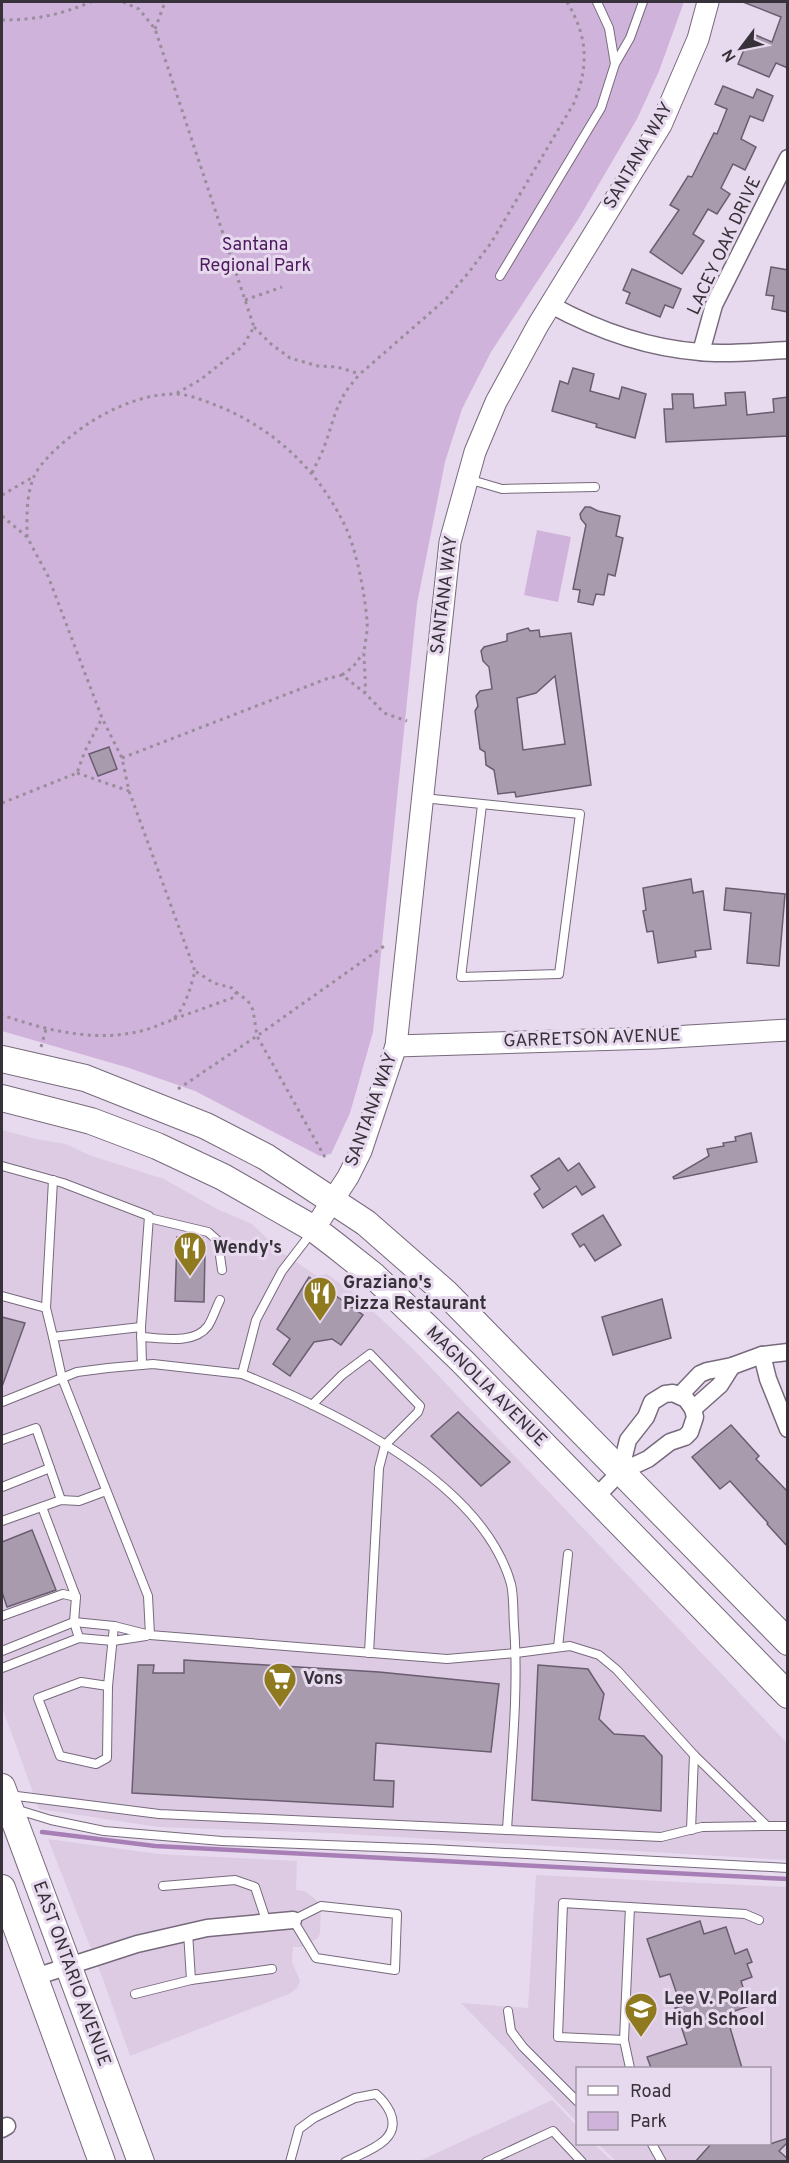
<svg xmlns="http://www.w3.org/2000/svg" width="789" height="2163" font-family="Overpass,sans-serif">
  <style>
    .built { fill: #ddcbe4 }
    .green { fill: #d0b3db }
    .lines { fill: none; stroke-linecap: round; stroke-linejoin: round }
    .stream { stroke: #a77fb6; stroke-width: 4.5 }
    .building { fill: #a99bae; stroke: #6a5d6f; stroke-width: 1.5; fill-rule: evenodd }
    .service-casing { stroke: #776a7c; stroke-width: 10 }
    .minor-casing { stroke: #776a7c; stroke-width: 19 }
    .tertiary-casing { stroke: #776a7c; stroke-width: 23 }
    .primary-casing { stroke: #776a7c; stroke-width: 28 }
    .path { stroke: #978d9b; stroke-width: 3; stroke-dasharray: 3 4.5; stroke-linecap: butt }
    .service { stroke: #fff; stroke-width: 8 }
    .minor { stroke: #fff; stroke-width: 16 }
    .tertiary { stroke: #fff; stroke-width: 21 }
    .primary { stroke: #fff; stroke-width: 26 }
    .labels { text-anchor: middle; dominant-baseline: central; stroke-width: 6; stroke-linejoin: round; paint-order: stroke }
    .street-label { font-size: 18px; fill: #373239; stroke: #e8daee }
    .park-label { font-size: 18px; fill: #4d1a5d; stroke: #e8daee }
    .poi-label { font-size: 18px; font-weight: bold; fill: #373239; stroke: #e8daee; text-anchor: start }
  </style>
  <rect width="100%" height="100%" fill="#e8daee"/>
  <g class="built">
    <polygon points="2,1130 36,1139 66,1144 89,1155 164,1179 217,1209 252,1224 268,1239 269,1244 317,1276 327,1274 355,1294 416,1352 787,1743 787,1860 330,1833 158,1827 39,1809 2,1707"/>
    <polygon points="48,1839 159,1854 297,1861 296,1890 304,1891 314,1898 321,1906 320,1933 318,1938 302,1947 293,1947 292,1962 300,1981 297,1988 289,1994 130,2056 104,1982"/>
    <polygon points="536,1875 787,1887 787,2161 616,2161 598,2144 770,2144 770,2068 578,2068 577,2122 461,2003 528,2008"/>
    <polygon points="552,2100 577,2126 578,2144 594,2144 612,2161 417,2162"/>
  </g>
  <g class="green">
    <polygon points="2,2 684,2 659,71 637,119 579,218 491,352 462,409 445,462 417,604 373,1032 350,1113 331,1154 320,1156 195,1091 129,1068 2,1031"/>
    <polygon points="537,530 571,537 558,602 524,595"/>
  </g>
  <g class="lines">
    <polyline class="stream" points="42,1832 155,1846 788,1879"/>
  </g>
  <g class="building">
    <polygon points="743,2 788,2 788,68 776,63 769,77 738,64 751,33 772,42 781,17"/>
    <polygon points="723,86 753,98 757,89 773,96 763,121 750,116 741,139 756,147 745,170 733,164 721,188 730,194 717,214 708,209 693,234 704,241 682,274 650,252 679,210 670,205 688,176 692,177 714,133 717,134 727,109 715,104"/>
    <polygon points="771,267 788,270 788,312 772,309 774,296 766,295"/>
    <polygon points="632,269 681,289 673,308 665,305 660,317 626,303 630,293 623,290"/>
    <polygon points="573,368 594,374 590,391 619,399 622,387 646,394 635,438 596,427 597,424 552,411 560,381 568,384"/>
    <polygon points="745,392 747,415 774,412 773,399 788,397 788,436 666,442 664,409 673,409 672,394 693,394 694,408 726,405 725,393"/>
    <polygon points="585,507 590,507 598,511 620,516 616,536 623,538 615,576 608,574 604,595 596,594 593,605 578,602 580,590 573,589 586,525 581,519 580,514"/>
    <path d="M528 628 530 631 539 630 540 637 571 633 591 785 516 797 515 792 498 794 494 770 486 765 485 752 480 749 475 711 478 706 476 696 480 691 492 689 489 667 483 661 481 651 484 647 507 641V634ZM555 676 565 744 523 750 517 698 536 693Z"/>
    <polygon points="109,747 117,769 98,776 89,754"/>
    <polygon points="691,879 693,893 703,891 711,949 695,951 696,957 658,963 653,931 647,932 643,911 646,910 643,888"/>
    <polygon points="726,888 785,894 779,966 747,963 751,913 724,910"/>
    <polygon points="751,1133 757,1162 674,1179 673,1177 709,1156 707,1149 724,1146 723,1143 736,1141 735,1137"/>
    <polygon points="559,1158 568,1171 579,1163 595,1187 582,1195 576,1186 543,1208 534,1194 540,1189 531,1176"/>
    <polygon points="603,1215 621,1245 595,1261 584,1244 580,1247 572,1234"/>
    <polygon points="177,1237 203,1238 202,1253 205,1253 204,1302 175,1301"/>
    <polygon points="309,1277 363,1315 341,1345 332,1339 314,1342 290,1376 273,1364 290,1339 277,1329"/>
    <polygon points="662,1299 671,1338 613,1355 602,1317"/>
    <polygon points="2,1317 25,1323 3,1384 2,1383"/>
    <polygon points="458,1412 510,1462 481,1486 431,1436"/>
    <polygon points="731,1425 759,1456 756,1459 788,1492 788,1547 767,1524 768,1523 730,1481 720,1489 692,1457"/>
    <polygon points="32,1530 56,1590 7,1607 2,1592 2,1542"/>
    <polygon points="184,1660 379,1672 499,1684 491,1752 376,1743 374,1780 394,1781 393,1807 132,1793 138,1665 154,1665 153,1673 184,1673"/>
    <polygon points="538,1665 588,1669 604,1694 599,1719 614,1734 644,1736 662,1756 661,1811 532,1800"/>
    <polygon points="700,1921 704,1934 726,1927 735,1954 747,1949 752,1962 747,1964 752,1977 741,1981 749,2006 726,2014 742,2068 651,2068 647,2057 687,2044 675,2008 681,2006 670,1974 660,1977 647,1939"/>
    <polygon points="788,2138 788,2142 779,2151 788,2159 788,2162 695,2162 711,2144 770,2144"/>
  </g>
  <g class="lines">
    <defs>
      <g id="service">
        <polyline points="615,64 630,38 643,2"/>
        <polyline points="500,276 601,108 615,64 609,28 597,2"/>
        <polyline points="468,479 502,489 595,487"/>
        <polyline points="423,798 580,814 559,974 461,977 482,805"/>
        <polyline points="2,1166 63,1183 149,1216 141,1327"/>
        <polyline points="149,1218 208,1232 218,1241 222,1270"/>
        <polyline points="2,1296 46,1308 53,1337"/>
        <polyline points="46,1308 53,1180"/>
        <path d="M141 1337C162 1338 194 1345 208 1326 213 1318 216 1308 220 1300"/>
        <polyline points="142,1365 141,1327 53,1337 62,1378 148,1596 150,1635 447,1659 516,1653 570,1646 599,1655 617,1670 694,1755 767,1826 788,1826"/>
        <polyline points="2,1402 77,1372 108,1368 153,1364 242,1374 256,1320 282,1271 312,1232"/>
        <polyline points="312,1405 342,1375 370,1354 420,1406 418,1412 385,1445 379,1468 369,1653"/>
        <polyline points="2,1440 36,1428 61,1500"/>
        <polyline points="2,1487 50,1468"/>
        <polyline points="42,1507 76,1597"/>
        <polyline points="2,1521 61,1500 79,1501 106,1491"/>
        <polyline points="2,1616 63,1594 76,1597 74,1622 79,1638"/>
        <polyline points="558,1647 568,1554"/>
        <polyline points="2,1651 74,1622 114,1626 150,1635"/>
        <polyline points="2,1668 79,1638 113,1641 146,1636"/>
        <polyline points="108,1686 81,1682 38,1698 60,1756 96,1764 107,1758 108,1686 114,1626"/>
        <path d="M9 1795 159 1814 507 1830C511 1762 519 1693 514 1625 513 1612 514 1597 511 1584 482 1481 334 1411 242 1374"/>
        <polyline points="15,1809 51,1820 104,1831 222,1841 432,1849 788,1868"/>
        <polyline points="507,1830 661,1837 702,1827 767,1826"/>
        <polyline points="691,1830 694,1755"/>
        <polyline points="163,1886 235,1880 255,1887 267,1923"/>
        <polygon points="321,1906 397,1914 395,1970 316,1958 293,1920"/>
        <polyline points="188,1932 191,1980"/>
        <polyline points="135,1994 191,1980 272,1969"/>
        <polyline points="508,2011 511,2031 523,2047 578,2102"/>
        <polyline points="624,2040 630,1907"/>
        <polyline points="630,2068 624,2040 558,2037 563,1903 745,1914 759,1920"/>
        <polyline points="652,2144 662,2162"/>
        <path d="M290 2162 299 2129 314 2118 355 2098 376 2094C383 2100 386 2104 390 2112 403 2141 366 2151 345 2162"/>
        <polyline points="486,2162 553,2131 582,2162"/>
      </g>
      <g id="minor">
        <path d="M551 305C597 330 647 348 700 352 728 355 759 351 788 350"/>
        <polyline points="701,352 714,305 788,158"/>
        <polyline points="762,1355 768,1379 788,1429"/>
        <polyline points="680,1395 700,1374 707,1371 732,1366 762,1355 788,1352"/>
        <polyline points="693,1409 720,1385 732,1366"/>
        <polyline points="595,1498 620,1472 648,1459 670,1442 685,1437 690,1432 695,1417 693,1409 686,1399 673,1393 665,1394 652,1402 646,1417 628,1440 620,1472"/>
        <polyline points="35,1977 137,1944 207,1928 293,1920"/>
        <polyline points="2,2129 7,2126"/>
      </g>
      <g id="tertiary">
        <polyline points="396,1046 655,1038 788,1030"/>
        <polyline points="314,1229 348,1177 361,1151 396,1046 450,542 475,452 496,402 538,325 661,125 698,39 708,2"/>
      </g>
      <g id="primary">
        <polyline points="2,1059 85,1078 206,1126 266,1157 366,1223 446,1293 788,1642"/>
        <polyline points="2,1098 91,1121 157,1146 223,1177 314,1229 335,1245 374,1276 462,1361 788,1695"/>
        <polyline points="2,1787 141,2162"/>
        <polyline points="2,1888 102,2162"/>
      </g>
    </defs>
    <use href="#service" class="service-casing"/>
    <use href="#minor" class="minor-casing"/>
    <use href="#tertiary" class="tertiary-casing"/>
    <use href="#primary" class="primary-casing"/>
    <g class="path">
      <polyline points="123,2 139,9 155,29 254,327 243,346 200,380 177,393"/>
      <path d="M2 20C36 20 59 15 91 2"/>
      <polyline points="155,29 165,2"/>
      <polyline points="245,300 282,287"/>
      <polyline points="254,327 271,344 290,358 318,366 337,367 360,374"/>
      <path d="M312 473C316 464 321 456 324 447 336 415 335 401 360 374L446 299 469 272 491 243 574 103C589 65 588 37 567 2"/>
      <polyline points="2,495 33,477"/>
      <path d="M2 516 27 537 48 576 102 718 122 758 129 791 195 971C191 986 185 1010 172 1020 168 1022 163 1023 159 1025 108 1046 51 1032 2 1015"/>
      <path d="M27 537C27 518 26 497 33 479 39 461 70 436 86 425 112 408 143 394 175 394 189 394 205 401 218 406 275 429 320 472 346 528 357 552 365 595 367 621 368 631 365 642 364 652 364 666 366 679 365 693L384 713 407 721"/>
      <polyline points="342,675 353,667 363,653"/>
      <polyline points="122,758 326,679 342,675 365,693"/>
      <polyline points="77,773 129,791"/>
      <polyline points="2,803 77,773 85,751 102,718"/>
      <polyline points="236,992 248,1001 253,1010 257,1036 327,1161"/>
      <polyline points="174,1019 235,997 236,992 232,988 214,983 195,971"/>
      <polyline points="41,1047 46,1029"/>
      <polyline points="178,1089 257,1036 387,944"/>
    </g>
    <use href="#service" class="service"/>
    <use href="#minor" class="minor"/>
    <use href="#tertiary" class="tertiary"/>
    <use href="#primary" class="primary"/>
  </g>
  <defs>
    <symbol id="restaurant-pin" viewBox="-11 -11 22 30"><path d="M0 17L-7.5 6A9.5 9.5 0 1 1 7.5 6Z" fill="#8f7a20" stroke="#e8daee"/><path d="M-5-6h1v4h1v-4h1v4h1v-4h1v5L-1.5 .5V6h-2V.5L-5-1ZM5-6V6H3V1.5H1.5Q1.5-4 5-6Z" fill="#fff"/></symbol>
    <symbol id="supermarket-pin" viewBox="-11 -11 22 30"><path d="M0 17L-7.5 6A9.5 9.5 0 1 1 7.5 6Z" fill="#8f7a20" stroke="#e8daee"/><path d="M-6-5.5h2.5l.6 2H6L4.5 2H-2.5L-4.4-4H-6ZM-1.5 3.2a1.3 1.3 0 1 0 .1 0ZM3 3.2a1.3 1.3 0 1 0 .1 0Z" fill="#fff"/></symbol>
    <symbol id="school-pin" viewBox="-11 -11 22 30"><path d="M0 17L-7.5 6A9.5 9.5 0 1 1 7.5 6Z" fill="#8f7a20" stroke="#e8daee"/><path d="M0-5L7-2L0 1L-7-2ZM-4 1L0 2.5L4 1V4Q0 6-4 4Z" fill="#fff"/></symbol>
  </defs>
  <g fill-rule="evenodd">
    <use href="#restaurant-pin" x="171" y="1229" width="38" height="52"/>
    <use href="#restaurant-pin" x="301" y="1274" width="38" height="52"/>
    <use href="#supermarket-pin" x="261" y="1660" width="38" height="52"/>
    <use href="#school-pin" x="622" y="1990" width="38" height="52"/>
  </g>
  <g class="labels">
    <g class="street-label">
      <text transform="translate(639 156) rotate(-60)">SANTANA WAY</text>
      <text transform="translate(725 246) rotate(-65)">LACEY OAK DRIVE</text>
      <text transform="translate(445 595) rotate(-83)">SANTANA WAY</text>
      <text transform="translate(592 1039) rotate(-2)">GARRETSON AVENUE</text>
      <text transform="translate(372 1110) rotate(-70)">SANTANA WAY</text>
      <text transform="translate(486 1387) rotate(45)">MAGNOLIA AVENUE</text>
      <text transform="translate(71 1974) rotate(70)">EAST ONTARIO AVENUE</text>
    </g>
    <g class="park-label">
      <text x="255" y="245">Santana<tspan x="255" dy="21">Regional Park</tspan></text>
    </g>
    <g class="poi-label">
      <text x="213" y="1248">Wendy's</text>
      <text x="343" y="1283">Graziano's<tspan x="343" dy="21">Pizza Restaurant</tspan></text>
      <text x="303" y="1679">Vons</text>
      <text x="664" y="1999">Lee V. Pollard<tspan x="664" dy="21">High School</tspan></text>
    </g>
  </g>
  <rect width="789" height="2163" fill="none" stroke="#373239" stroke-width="6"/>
  <rect x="576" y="2067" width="195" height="78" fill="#e8daee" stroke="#a197a6" stroke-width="1.5"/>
  <rect x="588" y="2086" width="30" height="9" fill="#ffffff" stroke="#a197a6" stroke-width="1.5"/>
  <text x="630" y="2097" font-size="18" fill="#373239">Road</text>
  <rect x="588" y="2112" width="30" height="18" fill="#d0b3db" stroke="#a197a6" stroke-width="1.5"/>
  <text x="630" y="2127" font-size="18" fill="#373239">Park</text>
  <g transform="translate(741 48) rotate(238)" stroke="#e8daee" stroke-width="4.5" paint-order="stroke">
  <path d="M0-4.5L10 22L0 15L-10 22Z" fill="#373239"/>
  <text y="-9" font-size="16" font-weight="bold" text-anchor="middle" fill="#373239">N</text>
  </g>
</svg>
